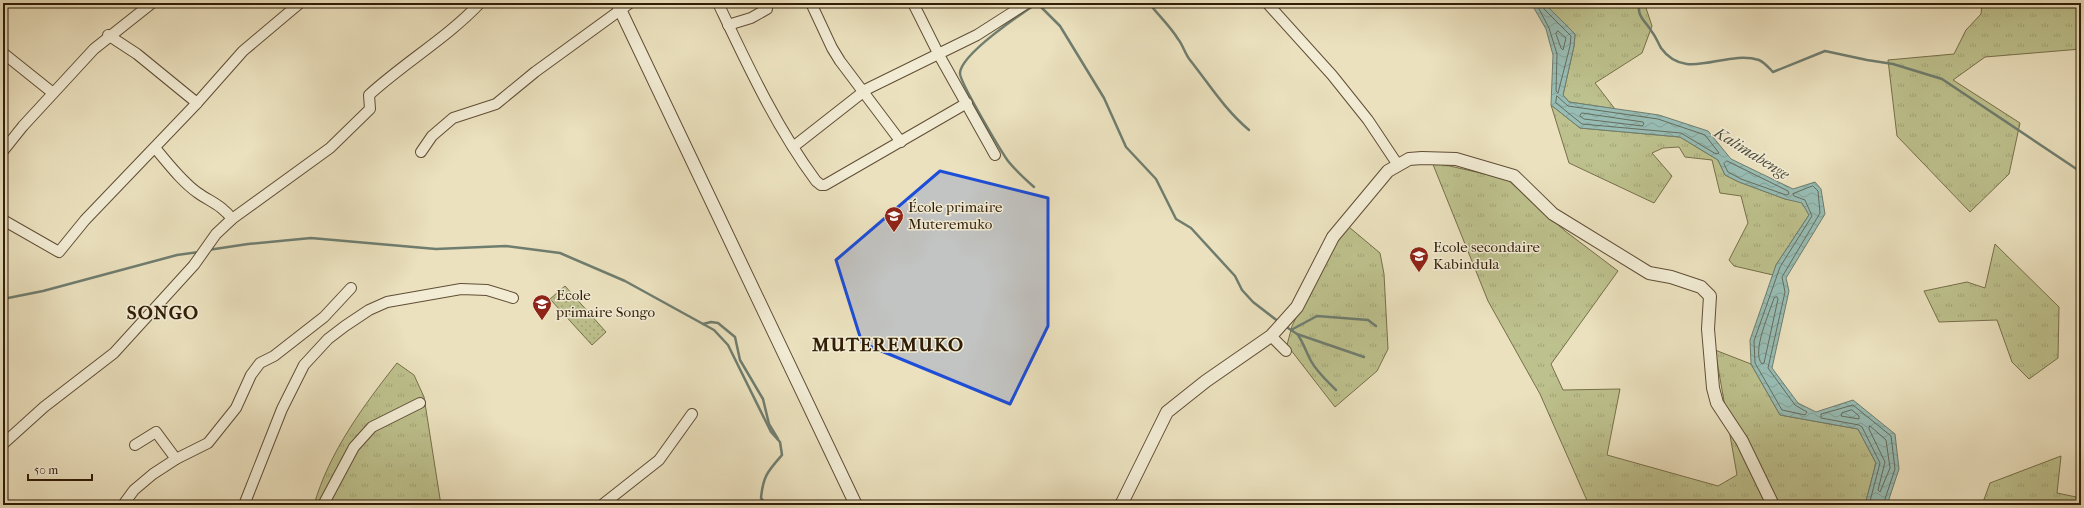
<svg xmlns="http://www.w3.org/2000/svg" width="2084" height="508" font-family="'IM FELL French Canon',serif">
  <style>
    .grass { fill: url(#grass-tufts); stroke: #776f4a }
    .garden { fill: url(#garden-dots); stroke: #776f4a }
    .water { fill: url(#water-waves); stroke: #6f7d6f }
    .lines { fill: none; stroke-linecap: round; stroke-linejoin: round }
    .shore { stroke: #646d5e; stroke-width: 1 }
    .stream { stroke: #6f7d6f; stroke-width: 2.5 }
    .minor-casing { stroke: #604e35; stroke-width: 12 }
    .tertiary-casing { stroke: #604e35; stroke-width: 14 }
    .minor { stroke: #f2ecd5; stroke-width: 10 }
    .tertiary { stroke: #f2ecd5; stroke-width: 12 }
    .marked { fill: #1d4ed8; fill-opacity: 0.2; stroke: #1d4ed8; stroke-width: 3; stroke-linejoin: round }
    .labels { text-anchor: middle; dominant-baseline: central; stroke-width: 3; stroke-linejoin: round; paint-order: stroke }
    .poi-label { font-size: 15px; fill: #311d07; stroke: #f2ecd5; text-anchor: start }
    .water-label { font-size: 16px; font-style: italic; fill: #504d3b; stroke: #f2ecd5 }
    .district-label { font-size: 19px; font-weight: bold; letter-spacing: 1px; fill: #311d07; stroke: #f2ecd5 }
  </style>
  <defs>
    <pattern id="grass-tufts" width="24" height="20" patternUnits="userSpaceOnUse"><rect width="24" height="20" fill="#bdc18d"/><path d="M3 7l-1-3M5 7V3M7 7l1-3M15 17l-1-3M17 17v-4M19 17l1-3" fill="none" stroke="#a3a578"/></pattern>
    <pattern id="garden-dots" width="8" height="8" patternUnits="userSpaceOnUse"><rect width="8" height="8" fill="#bdc18d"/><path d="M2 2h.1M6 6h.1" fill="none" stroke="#a3a578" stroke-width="1.8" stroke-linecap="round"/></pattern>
    <pattern id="water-waves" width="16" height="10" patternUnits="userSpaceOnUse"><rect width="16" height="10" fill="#98bdb5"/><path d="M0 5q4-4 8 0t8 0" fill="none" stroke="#83a29a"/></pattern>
  </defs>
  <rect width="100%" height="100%" fill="#ebe1be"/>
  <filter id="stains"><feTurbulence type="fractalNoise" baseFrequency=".005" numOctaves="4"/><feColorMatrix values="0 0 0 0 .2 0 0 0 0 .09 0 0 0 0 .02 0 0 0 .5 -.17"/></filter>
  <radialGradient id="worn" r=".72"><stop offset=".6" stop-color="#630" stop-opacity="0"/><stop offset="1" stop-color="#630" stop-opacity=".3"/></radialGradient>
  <g class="grass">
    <polygon points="1547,3 1647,3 1646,8 1652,26 1642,53 1595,83 1615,109 1569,102 1563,95 1574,46 1575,34 1547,6"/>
    <polygon points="1982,3 2081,3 2081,49 1985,57 1953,80 2020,123 2009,174 1970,212 1897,136 1888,60 1954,54 1966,30 1981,14"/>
    <polygon points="1551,105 1580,128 1680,137 1718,160 1725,175 1739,182 1785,199 1802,202 1809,215 1776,265 1773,275 1734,266 1729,260 1748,223 1741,196 1720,193 1712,160 1685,157 1679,147 1663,148 1652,153 1672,176 1654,203 1569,163"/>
    <polygon points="1432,162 1507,179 1565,231 1618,271 1551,364 1563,390 1620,389 1607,455 1718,486 1737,475 1715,350 1751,364 1780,415 1858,429 1876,463 1865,505 1589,505 1540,394 1488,301"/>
    <polygon points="1343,222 1380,253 1384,274 1388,349 1377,371 1335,407 1287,345 1292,326"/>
    <polygon points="1995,244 2059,307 2058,358 2029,379 2012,362 1997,320 1939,322 1924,291 1967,282 1985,288"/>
    <path d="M397 363 414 375 424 397 441 505H314C329 452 364 405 397 363Z"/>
    <polygon points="2061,456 2057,493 2081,498 2081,505 1982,505 1990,483"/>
  </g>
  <polygon class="garden" points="565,286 606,332 592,345 550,299"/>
  <polygon class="water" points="1531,3 1547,3 1547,6 1575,34 1574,46 1563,95 1569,102 1659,115 1708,131 1731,159 1793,189 1815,182 1821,189 1825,214 1786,278 1789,291 1772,368 1798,403 1816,412 1853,400 1895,434 1899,469 1887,505 1865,505 1876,463 1858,429 1780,415 1751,364 1750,340 1776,265 1809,215 1802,203 1785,199 1739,182 1725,175 1718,160 1680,137 1580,128 1551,105 1553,55 1546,29"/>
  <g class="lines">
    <g class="shore">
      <polyline points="1536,3 1549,28 1557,54 1556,91 1558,93 1570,46 1571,36 1544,9 1543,3"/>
      <polygon points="1558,31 1566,38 1563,50 1561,48 1556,34"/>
      <polygon points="1557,96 1568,106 1658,119 1705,135 1719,153 1716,154 1681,133 1582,124 1556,103"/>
      <polygon points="1582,113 1643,122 1644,124 1642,126 1584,119 1580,116"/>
      <polygon points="1727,161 1788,191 1789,194 1786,195 1741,179 1728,172 1724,164"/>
      <polygon points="1813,186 1818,191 1820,213 1782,277 1785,292 1768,368 1795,405 1807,412 1805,415 1782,410 1755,363 1754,341 1780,267 1812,216 1805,200 1794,196 1793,194"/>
      <path d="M1777 297 1778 299 1764 363 1762 364C1751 352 1770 312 1774 298Z"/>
      <polygon points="1852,410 1859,416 1859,419 1841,416 1842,413"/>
      <polygon points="1870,426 1886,440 1890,468 1880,492 1878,490 1885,462 1869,429"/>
      <polyline points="1869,505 1880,463 1862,427 1859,425 1821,418 1821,414 1853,405 1891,436 1895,469 1883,505"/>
    </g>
    <g class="stream">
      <polyline points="1037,3 1060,26 1104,98 1126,147 1156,179 1176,219 1191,228 1235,276 1242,290 1253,302 1279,322"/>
      <path d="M1149 3C1158 15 1170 26 1178 39 1183 45 1185 54 1190 60 1209 84 1225 110 1249 130"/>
      <path d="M1639 3C1637 18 1646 21 1652 32 1656 37 1658 43 1661 48 1686 83 1725 49 1759 60 1764 62 1769 68 1773 72L1825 51 1867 60 1893 64 1942 79 2081 172"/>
      <path d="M1034 187C1025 179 1016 171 1008 161 1001 151 959 81 960 73 961 54 1022 13 1038 3"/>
      <path d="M208 250 248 244 311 238 436 249 506 246 560 253 625 281 714 330 728 345 771 432 780 442 782 455C768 471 763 476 761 498L766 505"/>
      <polyline points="3,299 43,291 177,255 199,252"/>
      <polyline points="703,324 711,322 718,323 735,337 740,360 763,399 769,424 778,439"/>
      <polyline points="1285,326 1297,334 1364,357"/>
      <polyline points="1291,330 1317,316 1368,320 1376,326"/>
      <path d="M1298 335C1304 344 1306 352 1311 361 1317 372 1327 381 1336 390"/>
    </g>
    <defs>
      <g id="minor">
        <path d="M718 3C747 64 776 127 816 181L821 185H825L967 103"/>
        <polyline points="811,3 832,48 840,61 901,142"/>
        <polyline points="913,3 939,55 995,155"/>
        <polyline points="1267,3 1332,75 1368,120 1398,165"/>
        <polyline points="728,25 751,18 767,9 767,3"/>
        <polyline points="108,35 137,54 197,103"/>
        <polyline points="3,53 53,93"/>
        <polyline points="793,147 867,89 977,35 1027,3"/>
        <path d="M155 148C168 163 181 181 198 193 211 202 223 206 232 219"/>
        <polyline points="3,151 23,126 94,49 152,3"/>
        <polyline points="421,152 432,136 453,118 496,104 535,72 630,3"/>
        <polyline points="3,220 59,252 85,220 197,103 243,51 300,3"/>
        <polyline points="1271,336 1286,351"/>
        <path d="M3 444 44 407 114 353 194 265 216 234 232 219 330 148 370 109 369 95C405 62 447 38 480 3"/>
        <polyline points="135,445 156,432 176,459"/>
        <polyline points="123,505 134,490 153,474 176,459 208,443 236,408 251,375 260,363 274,356 324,317 351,288"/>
        <polyline points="244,505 282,409 304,365 328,339 345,326 369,310 387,302 461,289 487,290 513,298"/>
        <polyline points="323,505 354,447 372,427 420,403"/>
        <polyline points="602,505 659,460 692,414"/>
      </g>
      <g id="tertiary">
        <polyline points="617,3 856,505"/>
        <polyline points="1121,505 1167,412 1206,381 1271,336 1297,307 1333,237 1388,171 1409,159 1422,158 1456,159 1514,176 1553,214 1649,273 1671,277 1701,287 1710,296 1708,329 1713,388 1717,403 1742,441 1773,505"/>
      </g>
    </defs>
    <use href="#minor" class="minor-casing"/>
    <use href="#tertiary" class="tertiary-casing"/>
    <use href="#minor" class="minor"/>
    <use href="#tertiary" class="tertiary"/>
  </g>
  <path class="marked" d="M940 171 1048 198V326L1010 404 862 343 836 260Z"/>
  <defs>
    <symbol id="school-pin" viewBox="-11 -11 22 30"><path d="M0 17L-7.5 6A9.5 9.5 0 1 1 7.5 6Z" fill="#8f2418" stroke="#f2ecd5"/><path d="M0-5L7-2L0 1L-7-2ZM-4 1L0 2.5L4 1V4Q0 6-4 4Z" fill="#fff"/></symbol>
  </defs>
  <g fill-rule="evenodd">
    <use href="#school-pin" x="883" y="205" width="22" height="30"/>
    <use href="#school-pin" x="1408" y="245" width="22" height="30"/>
    <use href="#school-pin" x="531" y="293" width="22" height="30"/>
  </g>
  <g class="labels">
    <g class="poi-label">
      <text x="908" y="207">École primaire<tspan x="908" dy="17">Muteremuko</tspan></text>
      <text x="1433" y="247">Ecole secondaire<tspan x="1433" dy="17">Kabindula</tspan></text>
      <text x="556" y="295">Ecole<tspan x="556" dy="17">primaire Songo</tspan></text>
    </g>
    <g class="water-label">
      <text transform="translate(1752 153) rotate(32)">Kalimabenge</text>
    </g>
    <g class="district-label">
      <text x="163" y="313">SONGO</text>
      <text x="888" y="345">MUTEREMUKO</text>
    </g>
  </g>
  <rect width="2084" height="508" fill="none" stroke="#ebe1be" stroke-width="16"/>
  <rect x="4" y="4" width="2076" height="500" fill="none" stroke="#311d07" stroke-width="2"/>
  <rect x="8" y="8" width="2068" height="492" fill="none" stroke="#311d07"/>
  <path d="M28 474v6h64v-6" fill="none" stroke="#311d07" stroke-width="2"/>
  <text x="34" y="474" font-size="12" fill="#311d07" stroke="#f2ecd5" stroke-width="3" paint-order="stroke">50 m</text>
  <rect width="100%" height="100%" filter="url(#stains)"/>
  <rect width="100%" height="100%" fill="url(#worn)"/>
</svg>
